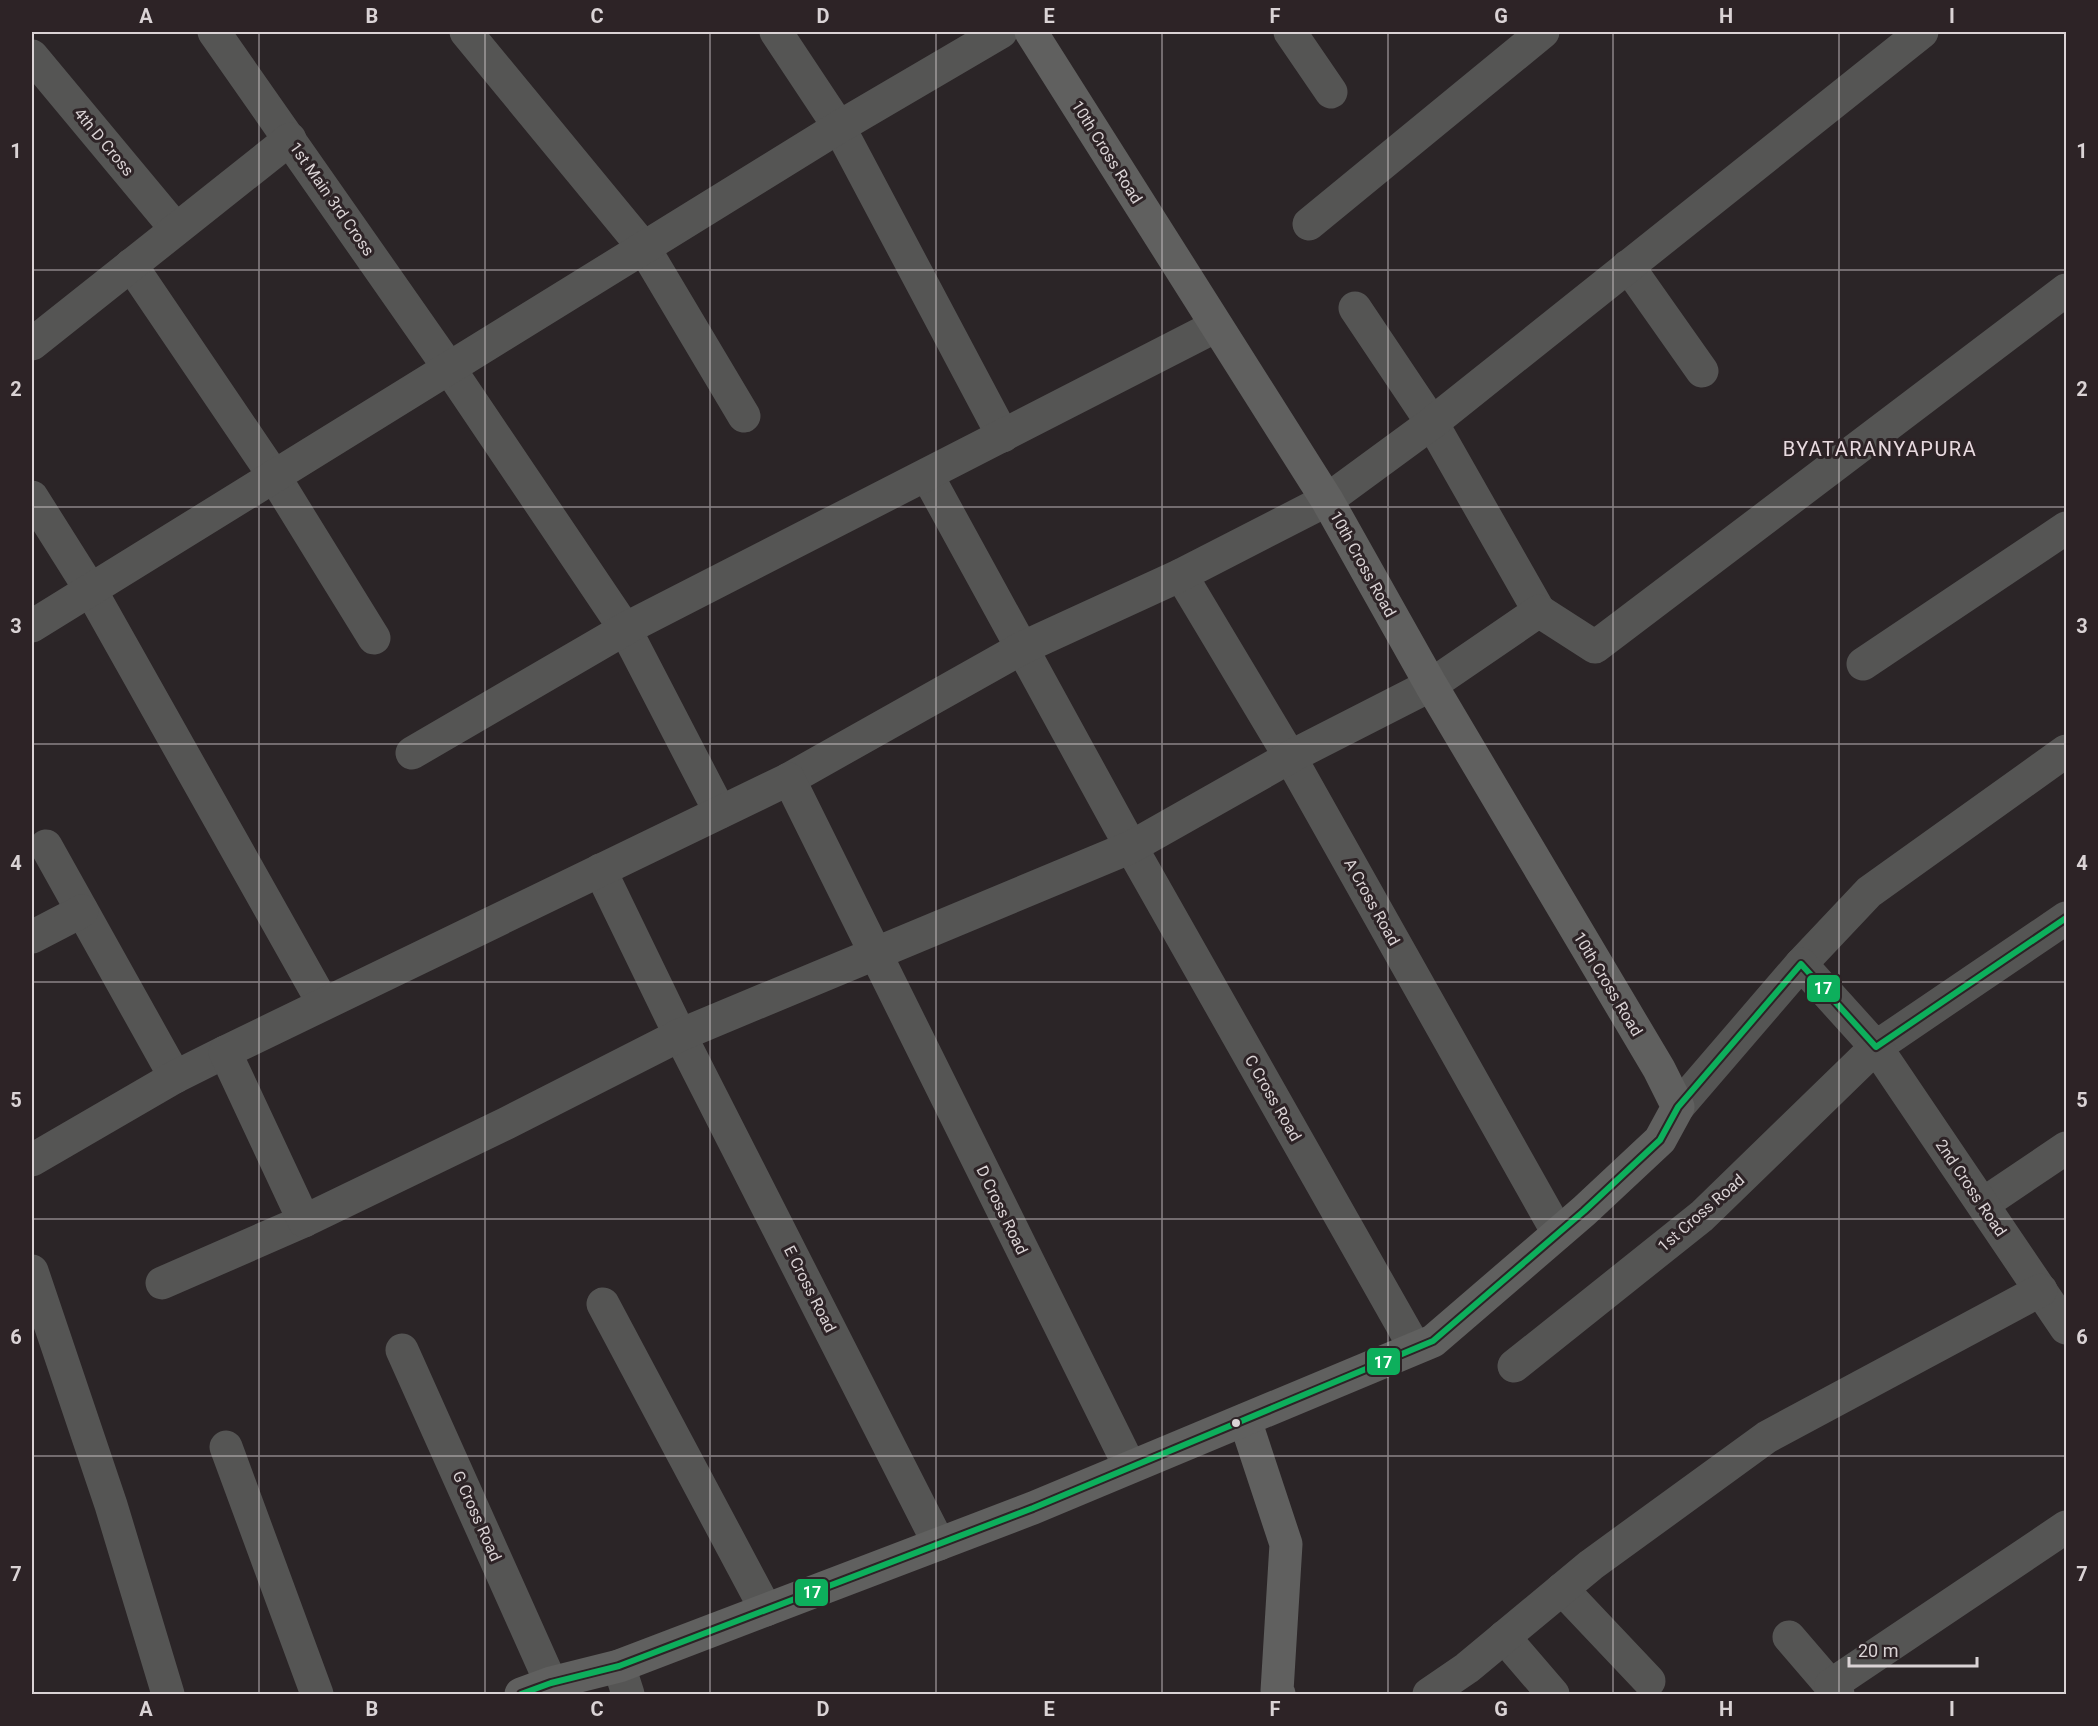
<svg xmlns="http://www.w3.org/2000/svg" width="2098" height="1726" font-family="Roboto,sans-serif">
  <style>
    .lines { fill: none; stroke-linecap: round; stroke-linejoin: round }
    .street { stroke: #555554; stroke-width: 33 }
    .secondary { stroke: #60605f; stroke-width: 33 }
    .bus-1-casing { stroke: #2d2326; stroke-width: 10 }
    .bus-1 { stroke: #0daf5c; stroke-width: 6 }
    .grid { fill: none; stroke: #dad3d5; stroke-width: 1.5; stroke-opacity: 0.55 }
    .bus-dot { fill: #dad3d5; stroke: #2d2326; stroke-width: 2 }
    .labels { text-anchor: middle; dominant-baseline: central; stroke-width: 6; stroke-linejoin: round; paint-order: stroke }
    .street-label { font-size: 16px; fill: #dad3d5; stroke: #2d2326 }
    .quarter-label { font-size: 20px; letter-spacing: 1.5px; fill: #e8dadf; stroke: #2d2326 }
    .line-badge { stroke: #2d2326; stroke-width: 2 }
    .badge-label { font-size: 16px; text-anchor: middle; font-weight: bold; fill: #fff }
    .neatline { fill: none; stroke: #dad3d5; stroke-width: 2 }
    .grid-label { font-size: 20px; text-anchor: middle; font-weight: bold; fill: #dad3d5 }
  </style>
  <rect width="100%" height="100%" fill="#2b2527"/>
  <g class="lines">
    <g class="street">
      <polyline points="214,32 449,368 625,629 720,812"/>
      <polyline points="466,32 644,248 744,416"/>
      <polyline points="776,32 839,127 1003,436"/>
      <polyline points="1290,32 1331,92"/>
      <polyline points="32,56 176,229"/>
      <polyline points="1309,224 1543,32"/>
      <polyline points="131,265 274,476 374,638"/>
      <polyline points="1628,266 1702,371"/>
      <polyline points="1355,308 1432,423 1539,611"/>
      <polyline points="32,344 290,139"/>
      <polyline points="927,475 1131,847 1415,1348"/>
      <polyline points="32,497 90,589 323,1003"/>
      <polyline points="1181,575 1290,757 1558,1233"/>
      <polyline points="32,626 839,127 1001,32"/>
      <polyline points="1863,664 2066,528"/>
      <polyline points="412,753 625,629 1216,326"/>
      <polyline points="789,779 1022,648 1181,575 1327,500 1432,423 1922,32"/>
      <polyline points="46,846 175,1077"/>
      <polyline points="600,870 680,1035 939,1544"/>
      <polyline points="32,937 82,911"/>
      <polyline points="1801,964 1869,892 2066,751"/>
      <polyline points="1678,1107 1801,964 1876,1047 2066,918"/>
      <polyline points="32,1160 175,1077 225,1052"/>
      <polyline points="1983,1204 2066,1148"/>
      <polyline points="32,1271 111,1505 168,1694"/>
      <polyline points="162,1283 304,1221"/>
      <polyline points="603,1304 766,1610"/>
      <polyline points="402,1350 551,1683"/>
      <polyline points="1514,1366 1702,1216 1876,1047 2066,1328"/>
      <polyline points="226,1447 317,1694"/>
      <polyline points="1130,1467 789,779 225,1052 304,1221 507,1123 680,1035 1131,847 1290,757 1431,685 1539,611 1595,647 2066,290"/>
      <polyline points="1562,1589 1649,1681"/>
      <polyline points="1504,1637 1553,1694"/>
      <polyline points="1789,1637 1838,1694"/>
      <polyline points="619,1666 628,1694"/>
      <polyline points="1831,1685 2066,1527"/>
      <polyline points="1429,1694 1467,1668 1591,1565 1767,1437 2041,1290"/>
    </g>
    <g class="secondary">
      <polyline points="1245,1420 1286,1544 1277,1691 1279,1694"/>
      <polyline points="521,1694 551,1683 619,1666 1033,1508 1433,1341 1584,1211 1660,1140 1678,1107 1659,1069 1431,685 1327,500 1031,32"/>
    </g>
    <defs>
      <polyline id="bus-1" points="521,1694 551,1683 619,1666 1033,1508 1433,1341 1584,1211 1660,1140 1678,1107 1801,964 1876,1047 2066,918"/>
    </defs>
    <use href="#bus-1" class="bus-1-casing"/>
    <use href="#bus-1" class="bus-1"/>
  </g>
  <path class="grid" d="M259 32V1694M485 32V1694M710 32V1694M936 32V1694M1162 32V1694M1388 32V1694M1613 32V1694M1839 32V1694M32 270H2066M32 507H2066M32 744H2066M32 982H2066M32 1219H2066M32 1456H2066"/>
  <circle class="bus-dot" cx="1236" cy="1423" r="5"/>
  <g class="labels">
    <g class="street-label">
      <text transform="translate(104 142) rotate(50)">4th D Cross</text>
      <text transform="translate(1107 152) rotate(58)">10th Cross Road</text>
      <text transform="translate(332 199) rotate(55)">1st Main 3rd Cross</text>
      <text transform="translate(1363 564) rotate(61)">10th Cross Road</text>
      <text transform="translate(1372 902) rotate(61)">A Cross Road</text>
      <text transform="translate(1608 984) rotate(59)">10th Cross Road</text>
      <text transform="translate(1273 1098) rotate(60)">C Cross Road</text>
      <text transform="translate(1971 1188) rotate(56)">2nd Cross Road</text>
      <text transform="translate(1002 1210) rotate(64)">D Cross Road</text>
      <text transform="translate(1701 1213) rotate(-41)">1st Cross Road</text>
      <text transform="translate(810 1289) rotate(63)">E Cross Road</text>
      <text transform="translate(477 1516) rotate(66)">G Cross Road</text>
    </g>
    <g class="quarter-label">
      <text x="1880" y="449">BYATARANYAPURA</text>
    </g>
  </g>
  <g class="line-badge">
    <rect x="1806" y="974" width="35" height="29" rx="6" fill="#0daf5c"/>
    <rect x="1366" y="1347" width="35" height="29" rx="6" fill="#0daf5c"/>
    <rect x="794" y="1578" width="35" height="29" rx="6" fill="#0daf5c"/>
  </g>
  <g class="badge-label">
    <text x="1823" y="994">17</text>
    <text x="1383" y="1368">17</text>
    <text x="812" y="1598">17</text>
  </g>
  <rect width="2098" height="1726" fill="none" stroke="#2d2326" stroke-width="66"/>
  <path d="M1849 1657v9h128v-9" fill="none" stroke="#dad3d5" stroke-width="3"/>
  <text x="1858" y="1657" font-size="18" fill="#dad3d5" stroke="#2d2326" stroke-width="4.5" paint-order="stroke">20 m</text>
  <rect x="33" y="33" width="2032" height="1660" class="neatline"/>
  <g class="grid-label">
    <text x="146" y="23">A</text>
    <text x="372" y="23">B</text>
    <text x="597" y="23">C</text>
    <text x="823" y="23">D</text>
    <text x="1049" y="23">E</text>
    <text x="1275" y="23">F</text>
    <text x="1501" y="23">G</text>
    <text x="1726" y="23">H</text>
    <text x="1952" y="23">I</text>
    <text x="16" y="158">1</text>
    <text x="2082" y="158">1</text>
    <text x="16" y="396">2</text>
    <text x="2082" y="396">2</text>
    <text x="16" y="633">3</text>
    <text x="2082" y="633">3</text>
    <text x="16" y="870">4</text>
    <text x="2082" y="870">4</text>
    <text x="16" y="1107">5</text>
    <text x="2082" y="1107">5</text>
    <text x="16" y="1344">6</text>
    <text x="2082" y="1344">6</text>
    <text x="16" y="1581">7</text>
    <text x="2082" y="1581">7</text>
    <text x="146" y="1716">A</text>
    <text x="372" y="1716">B</text>
    <text x="597" y="1716">C</text>
    <text x="823" y="1716">D</text>
    <text x="1049" y="1716">E</text>
    <text x="1275" y="1716">F</text>
    <text x="1501" y="1716">G</text>
    <text x="1726" y="1716">H</text>
    <text x="1952" y="1716">I</text>
  </g>
</svg>
